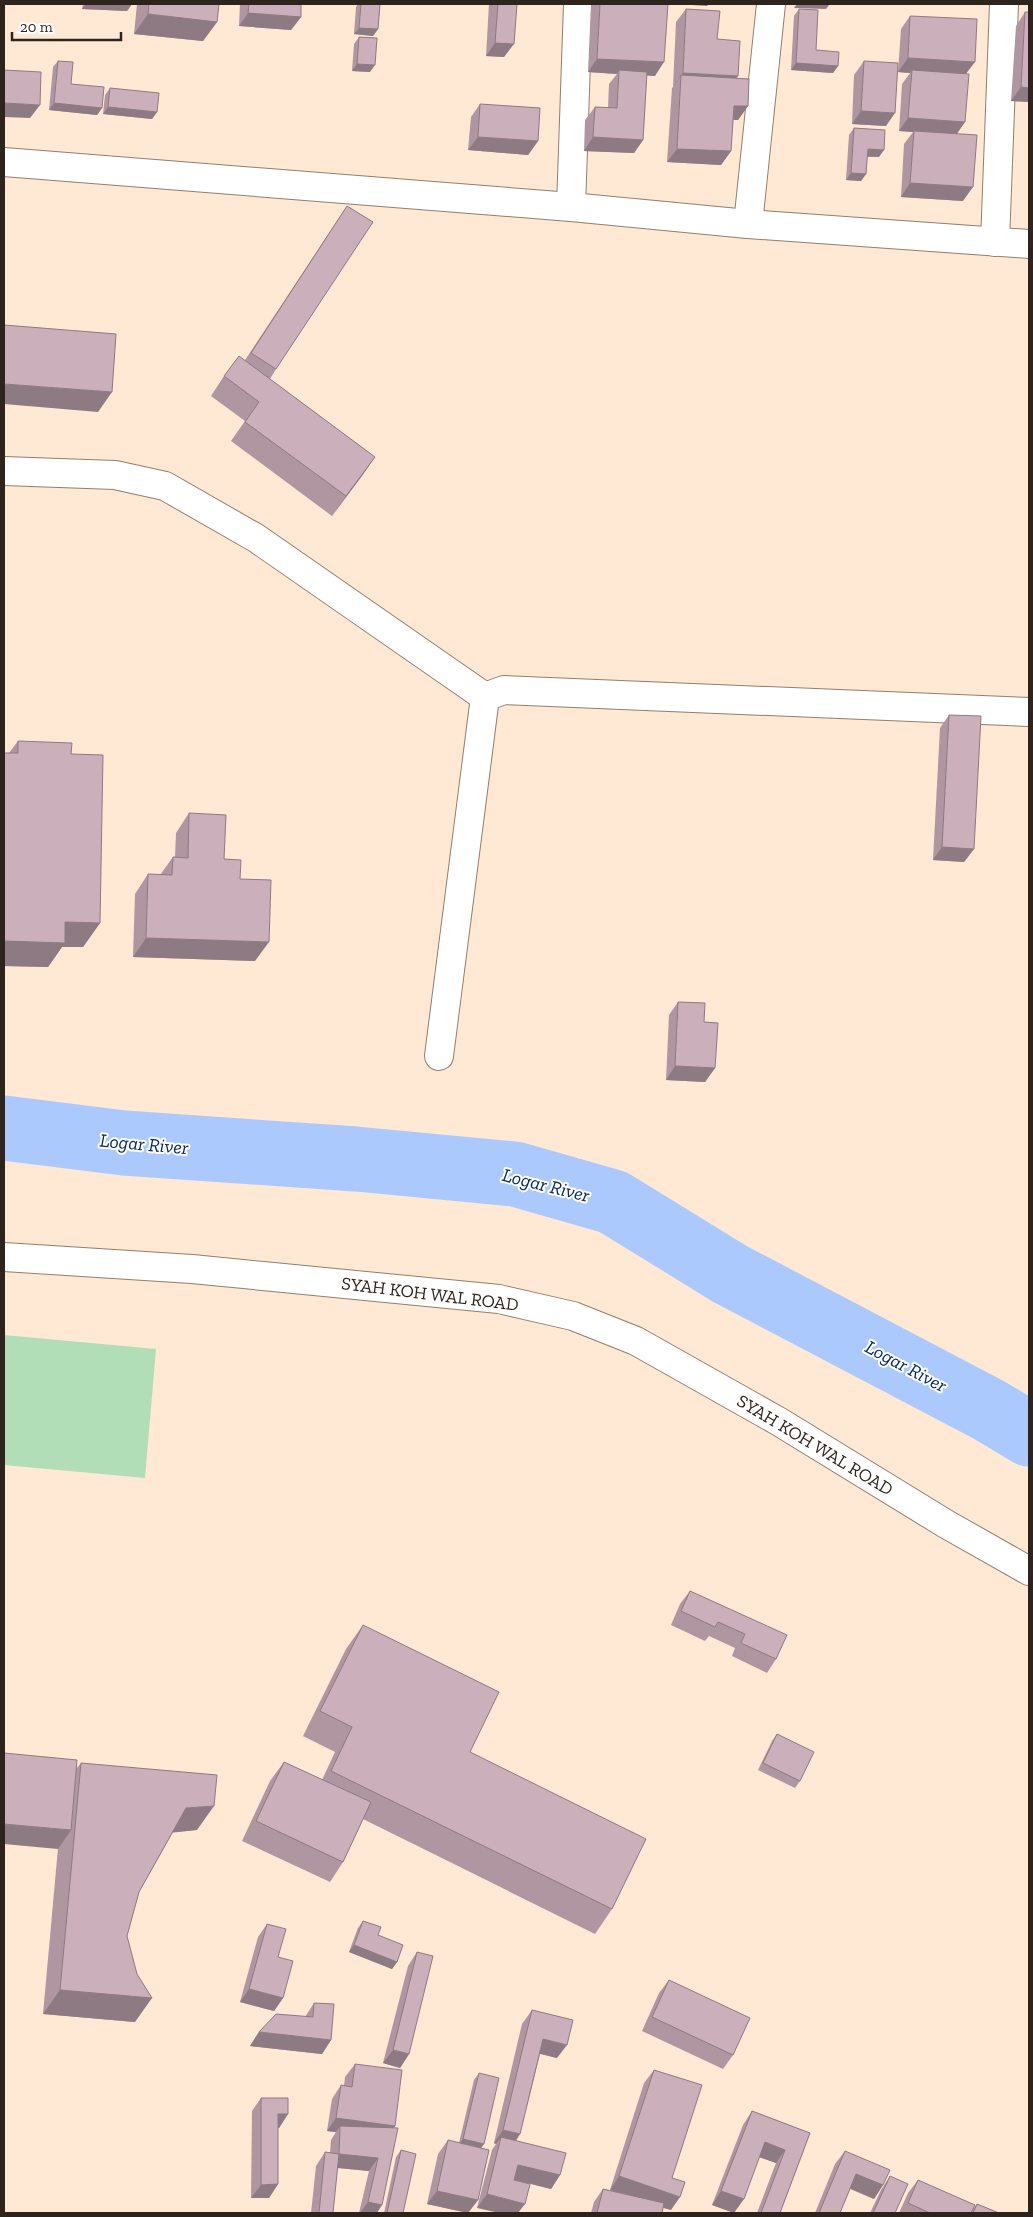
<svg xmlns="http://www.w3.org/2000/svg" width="1033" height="2217" font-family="'Zilla Slab',serif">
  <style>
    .pitch { fill: #b1deb7 }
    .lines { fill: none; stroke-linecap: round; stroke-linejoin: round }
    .river { stroke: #abc9fc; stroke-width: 65 }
    .minor-casing { stroke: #937e6c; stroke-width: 30 }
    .tertiary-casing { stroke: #937e6c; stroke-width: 30 }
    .minor { stroke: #fff; stroke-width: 28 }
    .tertiary { stroke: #fff; stroke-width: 28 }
    .wall { fill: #af96a1 }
    .shaded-wall { fill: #8e7a83 }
    .building { fill: #cbafbb; stroke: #8e7a83 }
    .labels { text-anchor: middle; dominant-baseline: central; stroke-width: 4; stroke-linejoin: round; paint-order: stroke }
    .street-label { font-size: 18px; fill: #2d251d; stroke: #fff }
    .water-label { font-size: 19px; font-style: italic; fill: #072861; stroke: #fff }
  </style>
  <rect width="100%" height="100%" fill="#ffe8d4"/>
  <polygon class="pitch" points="4,1335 156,1349 145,1478 4,1465"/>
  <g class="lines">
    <polyline class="river" points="4,1128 124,1143 356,1159 515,1174 613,1202 730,1274 989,1410 1029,1434"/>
    <defs>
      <g id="minor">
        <polyline points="4,162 571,207 748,224 1029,244"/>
        <polyline points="571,207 578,4"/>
        <polyline points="748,224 771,4"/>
        <polyline points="995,242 1004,4"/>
        <polyline points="4,471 115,475 165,486 256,538 485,697 504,690 1029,712"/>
        <polyline points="439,1056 485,697"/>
      </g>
      <polyline id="tertiary" points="4,1257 192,1269 499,1299 573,1316 636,1341 778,1421 946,1524 1029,1571"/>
    </defs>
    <use href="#minor" class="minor-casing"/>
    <use href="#tertiary" class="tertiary-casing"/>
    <use href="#minor" class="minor"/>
    <use href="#tertiary" class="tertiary"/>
  </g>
  <g class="wall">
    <polygon points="83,4 132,4 127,11 82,9"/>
    <polygon points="137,4 219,4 217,22 203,41 134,34"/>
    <polygon points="240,4 301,4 301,17 291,30 239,26"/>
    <polygon points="358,4 380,4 378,29 373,36 354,34 356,7"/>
    <polygon points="489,4 517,4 504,57 486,56"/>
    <polygon points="591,4 668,4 655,76 647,75 643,140 634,153 584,151 585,120 595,107 608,108 609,84 617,74 588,72"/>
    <polygon points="686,9 717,39 736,78 748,106 738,120 733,120 731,151 721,165 667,162 672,88 673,87 676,22"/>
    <polygon points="799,9 816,50 838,66 833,73 791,70 794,16"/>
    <polygon points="1025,12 1029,102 1011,101 1016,26"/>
    <polygon points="910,16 966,73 965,122 957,133 963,201 901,197 904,144 913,132 899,131 902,84 910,73 898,72 901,29"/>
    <polygon points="359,37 370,72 352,71 354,44"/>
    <polygon points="58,61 71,84 102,108 97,115 49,110 53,67"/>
    <polygon points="864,61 886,126 852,124 854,75"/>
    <polygon points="110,88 157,112 152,119 103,114 105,95"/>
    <polygon points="480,104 538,141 528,155 468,150 471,117"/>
    <polygon points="854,128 879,157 867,157 866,174 861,181 846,180 849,135"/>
    <polygon points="347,206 276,369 270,379 375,457 332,516 231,441 245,421 211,396 224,376 245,360"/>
    <polygon points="949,715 974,849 964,862 933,860 940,728"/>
    <polygon points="18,741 71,754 100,923 83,947 62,947 48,967 4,966 4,753 9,753"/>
    <polygon points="189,813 240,879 255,961 133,957 135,894 148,874 160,875 173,857 175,857 176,833"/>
    <polygon points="678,1002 704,1022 715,1068 705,1082 666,1080 669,1015"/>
    <polygon points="690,1591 776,1659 767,1673 732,1656 735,1648 709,1636 705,1641 671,1625 680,1604"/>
    <polygon points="363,1625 470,1752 612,1909 595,1934 363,1819 343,1862 330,1882 242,1841 270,1781 284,1762 322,1780 335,1752 303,1736 346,1649"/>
    <polygon points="777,1734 800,1781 795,1788 758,1770 772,1741"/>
    <polygon points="81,1763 197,1830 173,1832 139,1892 127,1936 135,2022 43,2014 58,1848 58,1849 76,1769"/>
    <polygon points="363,1921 378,1935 397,1962 392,1969 349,1952 358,1928"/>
    <polygon points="267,1924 278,1957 283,1998 274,2011 240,2002 258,1937"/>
    <polygon points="417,1952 409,2054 400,2068 383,2063 408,1966"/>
    <polygon points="669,1980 733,2055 723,2069 642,2031 659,1993"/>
    <polygon points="314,2003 331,2040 322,2054 250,2046 259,2032 305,2017"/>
    <polygon points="532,2010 557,2058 540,2054 520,2134 516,2141 560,2175 551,2189 514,2180 477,2208 492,2150 496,2144 494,2143 522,2024"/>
    <polygon points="355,2064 395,2126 394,2128 377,2213 359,2213 369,2171 337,2168 333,2213 311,2213 316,2166 325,2152 330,2153 331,2140 336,2132 327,2131 332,2099 341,2085 344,2086 345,2077"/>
    <polygon points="654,2070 672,2178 671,2210 663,2208 662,2213 591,2213 594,2202 603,2189 616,2192 610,2190 644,2083"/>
    <polygon points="479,2073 481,2148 478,2200 468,2213 427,2204 438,2154 448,2140 459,2143 474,2080"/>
    <polygon points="261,2098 288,2114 279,2128 278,2128 278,2184 269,2198 251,2198 252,2111"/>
    <polygon points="752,2111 810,2133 780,2213 757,2213 776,2163 759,2157 734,2213 712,2205 743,2125"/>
    <polygon points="401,2150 403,2213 384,2213 396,2157"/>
    <polygon points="845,2151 883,2185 874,2199 850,2189 840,2213 815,2213 835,2164"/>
    <polygon points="890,2176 895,2213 870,2213 881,2190"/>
    <polygon points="918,2180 973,2209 977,2204 999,2213 899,2213 908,2193"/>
  </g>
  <g class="shaded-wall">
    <polygon points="86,4 132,4 127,11 82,9"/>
    <polygon points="677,4 709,4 707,6"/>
    <polygon points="797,4 830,4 826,9 794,8"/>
    <polygon points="248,13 301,17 291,30 239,26"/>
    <polygon points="148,14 217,22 203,41 134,34"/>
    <polygon points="359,28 378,29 373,36 354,34"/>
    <polygon points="495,43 514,44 504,57 486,56"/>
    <polygon points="908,58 975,62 965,75 912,70 910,73 898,72"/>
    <polygon points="597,59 664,62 655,76 619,74 619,70 617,74 588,72"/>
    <polygon points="796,63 838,66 833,73 791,70"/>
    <polygon points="357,64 375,65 370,72 352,71"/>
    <polygon points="683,73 738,76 728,89 681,75 673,87"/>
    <polygon points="1021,87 1029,88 1029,102 1011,101"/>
    <polygon points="4,103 40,105 30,118 4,117"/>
    <polygon points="54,103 102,108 97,115 49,110"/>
    <polygon points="734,106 748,106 738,120 724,119"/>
    <polygon points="108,107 157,112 152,119 103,114"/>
    <polygon points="861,111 895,113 886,126 852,124"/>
    <polygon points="908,118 965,122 956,135 914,131 913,132 899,131"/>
    <polygon points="478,137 538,141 528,155 468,150"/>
    <polygon points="593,137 643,140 634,153 584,151"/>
    <polygon points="677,149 731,151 721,165 667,162"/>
    <polygon points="868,149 884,150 879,157 863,156"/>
    <polygon points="851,173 866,174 861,181 846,180"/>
    <polygon points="910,183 973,187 963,201 901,197"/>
    <polygon points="4,384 112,392 98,412 4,404"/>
    <polygon points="375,457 362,476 332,516 346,496"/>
    <polygon points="942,847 974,849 964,862 933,860"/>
    <polygon points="65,922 100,923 83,947 62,947 48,967 4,966 4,941"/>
    <polygon points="146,938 269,942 255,961 133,957"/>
    <polygon points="675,1066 715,1068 705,1082 666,1080"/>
    <polygon points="214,1806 197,1830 169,1833 186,1808"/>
    <polygon points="4,1824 71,1830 58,1849 4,1844"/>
    <polygon points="354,1945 397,1962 392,1969 349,1952"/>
    <polygon points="249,1989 283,1998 274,2011 240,2002"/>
    <polygon points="60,1990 152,1998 135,2022 43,2014"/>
    <polygon points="259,2032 331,2040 322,2054 250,2046"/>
    <polygon points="543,2039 567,2045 557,2058 534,2052"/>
    <polygon points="393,2050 409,2054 400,2068 383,2063"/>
    <polygon points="278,2114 288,2114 279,2128 269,2128"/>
    <polygon points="336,2118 395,2126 386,2139 340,2126 336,2132 327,2131"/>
    <polygon points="503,2130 520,2134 511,2147 501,2137 496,2144 494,2143"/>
    <polygon points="463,2139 484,2144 479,2151 458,2146"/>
    <polygon points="765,2142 785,2150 776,2163 756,2156"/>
    <polygon points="339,2154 378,2158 369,2171 329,2167"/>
    <polygon points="518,2165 560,2175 551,2189 508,2178"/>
    <polygon points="856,2174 883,2185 874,2199 847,2187"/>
    <polygon points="619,2176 680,2197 671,2210 610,2190"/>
    <polygon points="278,2184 269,2198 251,2198 261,2185"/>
    <polygon points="437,2191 478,2200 468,2213 427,2204"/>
    <polygon points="721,2191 744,2199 734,2213 712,2205"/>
    <polygon points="487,2194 525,2204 518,2213 499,2213 477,2208"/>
    <polygon points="368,2202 382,2205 377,2213 360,2213"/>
  </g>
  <g class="building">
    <polygon points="149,4 219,4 217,22 148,14"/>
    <polygon points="249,4 301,4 301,17 248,13"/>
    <polygon points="361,4 380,4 378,29 359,28"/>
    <polygon points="498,4 517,4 514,44 495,43"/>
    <polygon points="600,4 668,4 664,62 597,59"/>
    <polygon points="686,9 720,11 717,39 740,41 738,76 683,73"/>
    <polygon points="799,9 818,10 816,50 839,52 838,66 796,63"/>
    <polygon points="1025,12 1029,12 1029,88 1021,87"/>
    <polygon points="910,16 977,19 975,62 908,58"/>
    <polygon points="359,37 377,38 375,65 357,64"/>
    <polygon points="58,61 73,62 71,84 104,87 102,108 54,103"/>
    <polygon points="864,61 898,63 895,113 861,111"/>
    <polygon points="4,70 41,72 40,105 4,103"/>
    <polygon points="619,70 647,72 643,140 593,137 595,107 617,108"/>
    <polygon points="912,70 969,74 965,122 908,118"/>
    <polygon points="681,75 749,79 748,106 734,106 731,151 677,149"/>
    <polygon points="110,88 159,93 157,112 108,107"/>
    <polygon points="480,104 540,108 538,141 478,137"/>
    <polygon points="854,128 885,130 884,150 868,149 866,174 851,173"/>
    <polygon points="914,131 977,135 973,187 910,183"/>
    <polygon points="347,206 373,222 276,369 251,353"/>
    <polygon points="4,325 116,334 112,392 4,384"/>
    <polygon points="239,356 375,457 346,496 245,422 259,402 224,376"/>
    <polygon points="949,715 981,716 974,849 942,847"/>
    <polygon points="18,741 72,743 71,754 103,755 100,923 65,922 65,943 4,941 4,753 18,753"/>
    <polygon points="189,813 226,815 224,859 241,860 240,879 271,880 269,942 146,938 148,874 172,875 173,857 188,858"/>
    <polygon points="678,1002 705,1003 704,1022 718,1023 715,1068 675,1066"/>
    <polygon points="690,1591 787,1635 776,1659 741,1643 745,1634 718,1622 715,1627 681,1611"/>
    <polygon points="363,1625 499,1692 470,1752 646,1839 612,1909 331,1771 352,1727 320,1711"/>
    <polygon points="777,1734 814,1752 800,1781 763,1763"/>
    <polygon points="4,1753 77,1760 71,1830 4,1824"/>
    <polygon points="284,1762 371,1802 343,1862 256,1821"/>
    <polygon points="81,1763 217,1775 214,1806 186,1808 139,1892 127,1936 137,1974 152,1998 60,1990"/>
    <polygon points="363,1921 381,1927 378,1935 403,1945 397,1962 354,1945"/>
    <polygon points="267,1924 286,1929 278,1957 293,1961 283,1998 249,1989"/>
    <polygon points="417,1952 433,1956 409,2054 393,2050"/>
    <polygon points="669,1980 750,2018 733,2055 652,2017"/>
    <polygon points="314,2003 334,2004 331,2040 259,2032 276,2014 313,2017"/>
    <polygon points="532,2010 573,2020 567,2045 543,2039 520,2134 503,2130"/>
    <polygon points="355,2064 402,2070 395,2126 336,2118 341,2085 352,2087"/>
    <polygon points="654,2070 702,2085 672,2178 685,2182 680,2197 619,2176"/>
    <polygon points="479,2073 499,2078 484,2144 463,2139"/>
    <polygon points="261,2098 288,2098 288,2114 278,2114 278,2184 261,2185"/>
    <polygon points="752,2111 810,2133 780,2213 761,2213 785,2150 765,2142 744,2199 721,2191"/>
    <polygon points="340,2126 398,2128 382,2205 368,2202 378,2158 339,2154 333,2213 319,2213 325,2152 339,2154"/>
    <polygon points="501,2137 566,2153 560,2175 518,2165 514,2180 530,2184 525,2204 487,2194"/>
    <polygon points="448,2140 489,2150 478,2200 437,2191"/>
    <polygon points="401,2150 416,2154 403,2213 387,2213"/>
    <polygon points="845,2151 890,2170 883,2185 856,2174 840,2213 819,2213"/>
    <polygon points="890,2176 908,2184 895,2213 873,2213"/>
    <polygon points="918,2180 975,2205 971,2213 930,2213 908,2203"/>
    <polygon points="603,2189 664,2203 662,2213 597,2213"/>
    <polygon points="977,2204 999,2213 973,2213"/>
  </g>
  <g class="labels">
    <g class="street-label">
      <text transform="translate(430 1294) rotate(7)">SYAH KOH WAL ROAD</text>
      <text transform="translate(815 1445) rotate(31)">SYAH KOH WAL ROAD</text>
    </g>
    <g class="water-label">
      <text transform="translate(144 1144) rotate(5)">Logar River</text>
      <text transform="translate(546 1185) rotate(14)">Logar River</text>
      <text transform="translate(906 1366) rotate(28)">Logar River</text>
    </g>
  </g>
  <rect width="1033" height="2217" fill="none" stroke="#2d251d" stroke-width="10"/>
  <path d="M12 32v8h109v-8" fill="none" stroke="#2d251d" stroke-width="2.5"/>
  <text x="20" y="32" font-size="15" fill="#2d251d" stroke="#ffffff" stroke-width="4" paint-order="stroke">20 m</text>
</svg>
